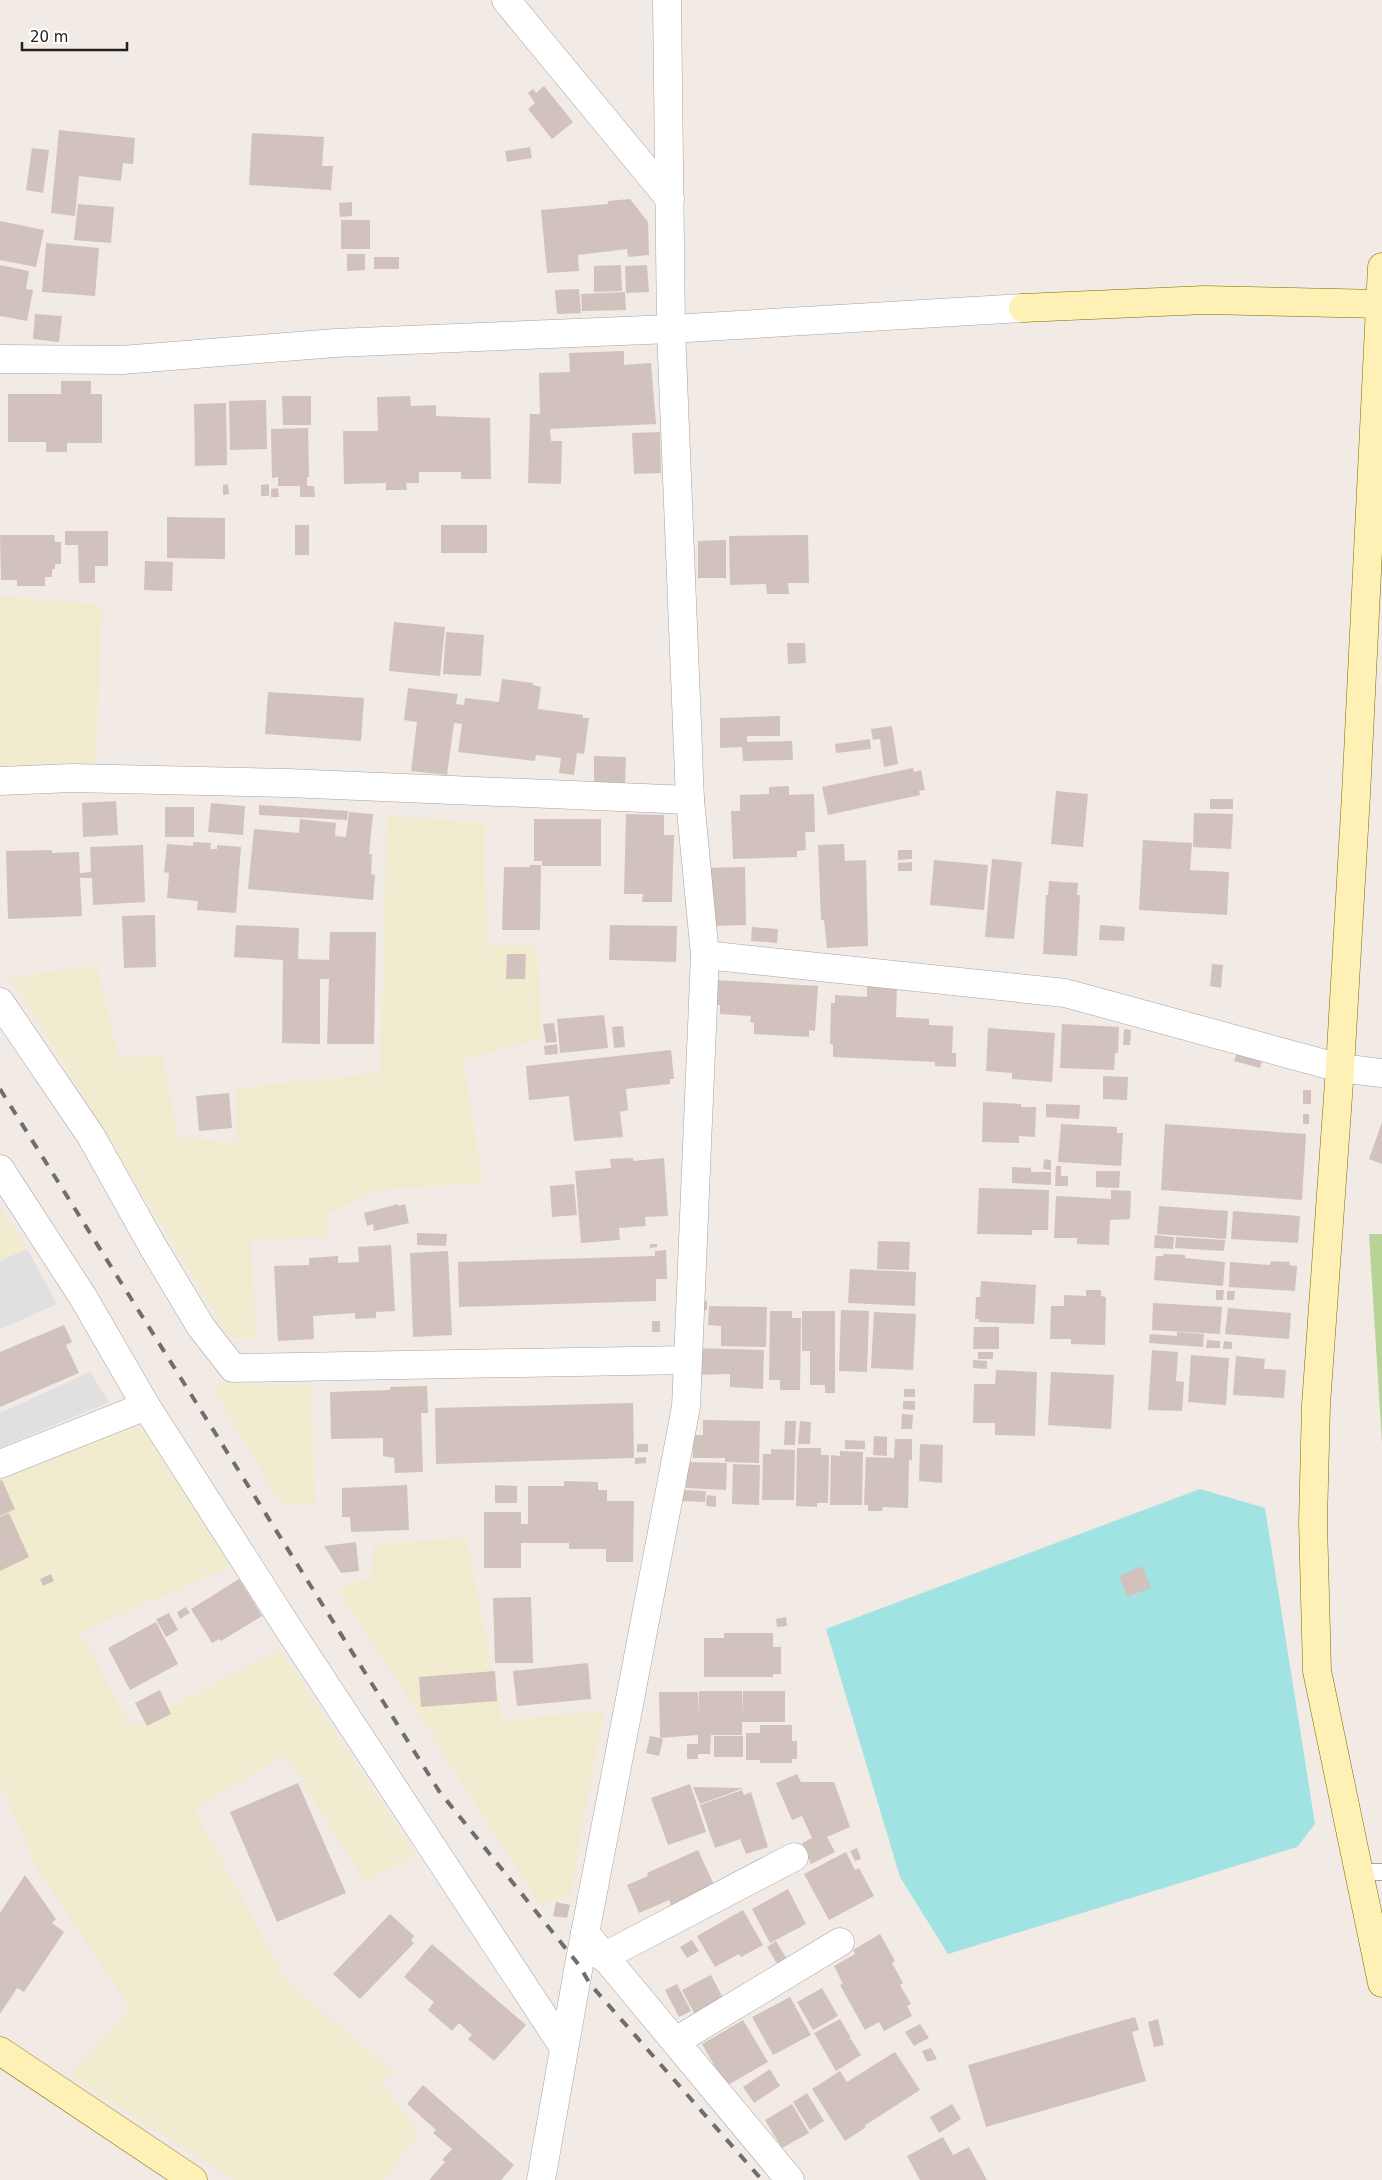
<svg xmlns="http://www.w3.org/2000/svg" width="1382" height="2180" font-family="'DejaVu Sans',sans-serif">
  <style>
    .farmland { fill: #f1eccf }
    .forest { fill: #b7d496 }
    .parking { fill: #e0e0e0 }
    .water { fill: #a1e3e2 }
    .building { fill: #d2c2be }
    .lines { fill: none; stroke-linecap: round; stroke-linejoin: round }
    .lane-casing { stroke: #a4a4a4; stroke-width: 18 }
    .street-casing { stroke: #a4a4a4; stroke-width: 29 }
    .secondary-casing { stroke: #7d6d00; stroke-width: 29 }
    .lane { stroke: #fff; stroke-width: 16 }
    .street { stroke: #fff; stroke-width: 28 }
    .secondary { stroke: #fff1b5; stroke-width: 28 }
    .rail { stroke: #6e6e6e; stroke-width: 4; stroke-dasharray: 10 10; stroke-linecap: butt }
  </style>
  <rect width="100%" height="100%" fill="#f1eae5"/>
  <g class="farmland">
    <polygon points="0,596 102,605 96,766 0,765"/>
    <polygon points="387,816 484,823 487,945 537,946 542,1038 463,1060 483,1183 378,1190 327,1214 326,1237 251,1239 256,1338 230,1338 11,977 97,965 119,1058 162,1055 178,1137 237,1143 237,1088 380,1073"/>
    <polygon points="0,1206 27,1249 0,1261"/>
    <polygon points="219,1382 312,1387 315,1504 281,1504 216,1394"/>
    <polygon points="135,1424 149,1434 234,1565 80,1632 131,1727 281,1650 417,1856 364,1881 286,1755 194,1809 287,1982 393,2072 381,2084 419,2133 384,2180 234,2180 70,2076 130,2008 36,1867 0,1783 0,1479"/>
    <polygon points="466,1538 502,1720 604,1711 570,1896 548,1901 545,1912 338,1589 371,1578 374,1544"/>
  </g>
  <polygon class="forest" points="1369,1234 1382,1234 1382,1443"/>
  <g class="parking">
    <polygon points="27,1249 57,1304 0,1329 0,1261"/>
    <polygon points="90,1372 109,1402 0,1448 0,1413"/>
  </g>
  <polygon class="water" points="1200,1489 1265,1508 1315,1824 1297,1847 948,1954 900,1877 826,1629"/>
  <g class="building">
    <polygon points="544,86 573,122 552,139 528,109 535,103 528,93 533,89 536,93"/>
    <polygon points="59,130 135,138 133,164 123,163 121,181 79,176 75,216 51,213"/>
    <polygon points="252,133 324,137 322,166 333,166 331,190 249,185"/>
    <polygon points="530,147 532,158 507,162 505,151"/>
    <polygon points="32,148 49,150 43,193 26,190"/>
    <polygon points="630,199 648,222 649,255 628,257 627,249 578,255 579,271 547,273 541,210 608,204 608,201"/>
    <polygon points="352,202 352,216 340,217 339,203"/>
    <polygon points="78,204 114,207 111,243 74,240"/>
    <rect x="341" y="220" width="29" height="29"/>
    <polygon points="0,221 44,230 36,267 0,260"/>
    <polygon points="46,243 99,248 95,296 42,292"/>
    <polygon points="347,254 365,254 365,270 347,271"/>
    <rect x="374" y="257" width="25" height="12"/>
    <polygon points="0,265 29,271 26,289 33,290 27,321 0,316"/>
    <polygon points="621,265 622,291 594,292 594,266"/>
    <polygon points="647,265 649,292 626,293 625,266"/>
    <polygon points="579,289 581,313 557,314 555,290"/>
    <polygon points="625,292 626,310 582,311 581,294"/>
    <polygon points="35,314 62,316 59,342 33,339"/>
    <polygon points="624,351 624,365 651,363 656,424 550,429 551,441 562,441 561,484 528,483 530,414 540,414 539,373 570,372 569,353"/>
    <polygon points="61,381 91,381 91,394 102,394 102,443 67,443 67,452 46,452 46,442 8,442 8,394 61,394"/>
    <polygon points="282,396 311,396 311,425 283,425"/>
    <polygon points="410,396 411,406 436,405 436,416 490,418 491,479 461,479 461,472 419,472 419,483 406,483 407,490 386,490 386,483 344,484 343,431 378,431 377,397"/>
    <polygon points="266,400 267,449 230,450 229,401"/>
    <polygon points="226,403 227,465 195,466 194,404"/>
    <polygon points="308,428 309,477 307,477 307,486 314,486 315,497 300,497 300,486 278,486 278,477 272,478 271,429"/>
    <polygon points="660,432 661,473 634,474 632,433"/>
    <polygon points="228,484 229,494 223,495 223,485"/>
    <polygon points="269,484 269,496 261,496 261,485"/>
    <polygon points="278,488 279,497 271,497 271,489"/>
    <polygon points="167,517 225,518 225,559 167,558"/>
    <rect x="295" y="525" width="14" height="30"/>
    <rect x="441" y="525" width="46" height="28"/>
    <polygon points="65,531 108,531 108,566 95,566 95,583 79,583 78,545 65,545"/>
    <polygon points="0,535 54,535 55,542 61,542 61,564 55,564 55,569 52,569 52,577 45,577 45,586 17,586 17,580 1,580"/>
    <polygon points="808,535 809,583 788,583 789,594 767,594 766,584 730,585 729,536"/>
    <polygon points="726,540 726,578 698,578 698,541"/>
    <polygon points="145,561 173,562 172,591 144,590"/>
    <polygon points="394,622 445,627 440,676 389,671"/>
    <polygon points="446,632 484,635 481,676 443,674"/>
    <polygon points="787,643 805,643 806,663 788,664"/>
    <polygon points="502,679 533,683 533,685 541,687 538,709 583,715 583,718 589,718 584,754 577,753 574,775 559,773 561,758 536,755 535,761 458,752 462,724 454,723 447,775 411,771 417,722 404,720 408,688 458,694 456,704 464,705 465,698 499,702"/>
    <polygon points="268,692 364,698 361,741 265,734"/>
    <polygon points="780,716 780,736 747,736 747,742 792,741 793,760 743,761 742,747 720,748 720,718"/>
    <polygon points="892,726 898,764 884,767 880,739 873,740 871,729"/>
    <polygon points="870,739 871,749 836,753 835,744"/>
    <polygon points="594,756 626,757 625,783 594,782"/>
    <polygon points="913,768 914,772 921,770 925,790 919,791 920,795 828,815 822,787"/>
    <polygon points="789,786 789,795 814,794 815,832 805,832 806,850 797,851 797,857 733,859 731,811 740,811 740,795 769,794 769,787"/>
    <polygon points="1056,791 1088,794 1083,847 1051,844"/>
    <rect x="1210" y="799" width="23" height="10"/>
    <polygon points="116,801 118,835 83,837 82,803"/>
    <polygon points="211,803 245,806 243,835 208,832"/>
    <polygon points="259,805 348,811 347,820 259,815"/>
    <rect x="165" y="807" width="29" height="30"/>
    <polygon points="349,812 373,814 369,854 372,854 371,874 375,875 373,900 248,889 254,829 299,833 300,819 336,823 335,836 346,837"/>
    <polygon points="1194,813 1233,814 1231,849 1193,847"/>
    <polygon points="626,814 664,815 664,835 674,835 672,902 642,902 643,894 624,894"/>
    <polygon points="534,819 601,819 601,866 542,866 542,861 534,861"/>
    <polygon points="1143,840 1192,843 1190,870 1229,872 1227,915 1139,910"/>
    <polygon points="193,842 211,843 210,849 217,849 217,845 241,847 236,913 197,910 198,901 167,898 169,873 164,872 167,844 193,846"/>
    <polygon points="844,844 845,861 866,860 868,946 827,948 824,920 821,920 818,845"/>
    <polygon points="143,845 145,902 93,905 92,878 80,878 82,916 8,919 6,851 52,850 52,853 79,852 80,873 91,872 90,847"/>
    <polygon points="898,850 912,850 912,859 898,860"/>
    <polygon points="992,859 1022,862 1014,939 985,937"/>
    <polygon points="934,860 988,865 984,910 930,905"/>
    <polygon points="912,862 912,871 898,871 898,863"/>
    <polygon points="530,865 541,865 540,930 502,930 504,867 530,867"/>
    <polygon points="745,867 746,925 708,926 706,868"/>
    <polygon points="1049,881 1078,883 1077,895 1080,895 1077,956 1043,954 1046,895 1048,895"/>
    <polygon points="155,915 156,967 124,968 122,916"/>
    <polygon points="236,925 299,928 298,959 329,960 330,932 376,932 374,1044 327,1044 329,979 320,979 320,1044 282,1043 283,960 234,957"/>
    <polygon points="610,925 677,926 676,962 609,960"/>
    <polygon points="1100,925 1125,927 1124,941 1099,940"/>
    <polygon points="752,927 778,929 777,943 751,941"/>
    <polygon points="507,954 526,954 525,979 506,979"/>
    <polygon points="1212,964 1223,965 1221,988 1210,986"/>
    <polygon points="867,979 897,981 896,1017 929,1019 929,1025 953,1026 952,1053 956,1053 956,1067 935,1066 935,1062 833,1057 833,1045 830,1044 831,1003 835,1003 835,995 867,997"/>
    <polygon points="716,980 818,986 815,1031 809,1030 809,1037 754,1034 754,1023 750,1022 751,1016 720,1014 720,1005 715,1005"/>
    <polygon points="604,1015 608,1048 560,1053 557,1019"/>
    <polygon points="554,1023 557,1042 546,1043 543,1024"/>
    <polygon points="1062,1024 1119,1027 1118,1053 1115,1053 1114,1070 1060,1068"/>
    <polygon points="623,1026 625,1047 614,1048 612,1027"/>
    <polygon points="988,1028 1055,1033 1052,1082 1012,1079 1012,1073 986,1071"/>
    <polygon points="1124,1029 1131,1030 1130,1045 1123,1045"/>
    <polygon points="557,1044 558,1054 545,1055 544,1046"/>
    <polygon points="671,1050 674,1079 670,1079 670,1084 626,1089 628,1110 620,1112 623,1137 574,1141 569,1096 529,1100 526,1066"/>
    <polygon points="1237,1053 1262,1061 1260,1068 1234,1061"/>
    <polygon points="1103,1076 1128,1077 1127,1100 1103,1099"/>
    <rect x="1303" y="1090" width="8" height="14"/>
    <polygon points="229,1093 232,1128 199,1131 196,1096"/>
    <polygon points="983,1102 1021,1104 1021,1107 1036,1107 1035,1137 1019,1136 1019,1143 982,1142"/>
    <polygon points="1046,1104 1080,1105 1079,1119 1046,1117"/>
    <rect x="1303" y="1114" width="6" height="10"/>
    <polygon points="1382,1122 1382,1164 1369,1159"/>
    <polygon points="1061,1124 1117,1127 1117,1133 1123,1133 1121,1166 1058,1162"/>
    <polygon points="1165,1124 1306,1134 1302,1200 1161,1190"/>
    <polygon points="633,1158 633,1161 664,1158 668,1216 645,1217 646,1226 619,1228 620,1240 581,1243 575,1171 611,1168 610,1159"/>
    <polygon points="1044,1159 1051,1160 1051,1170 1043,1169"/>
    <polygon points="1056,1166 1061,1166 1061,1176 1068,1176 1068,1186 1055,1186"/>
    <polygon points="1012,1167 1031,1168 1031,1172 1051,1172 1051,1185 1012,1183"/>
    <polygon points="1096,1171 1120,1171 1119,1188 1096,1187"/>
    <polygon points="574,1184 577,1215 552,1217 550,1186"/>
    <polygon points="979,1188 1049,1190 1048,1230 1032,1230 1032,1235 977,1234"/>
    <polygon points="1111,1190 1131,1191 1130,1219 1110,1220 1109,1245 1077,1244 1077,1238 1054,1238 1056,1196 1111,1199"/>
    <polygon points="398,1204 398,1206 405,1204 409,1223 374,1231 373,1224 367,1226 364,1213"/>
    <polygon points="1159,1206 1228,1211 1226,1239 1157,1234"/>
    <polygon points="1233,1211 1300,1216 1298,1243 1231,1239"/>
    <polygon points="417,1233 447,1234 446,1246 417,1245"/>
    <polygon points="1155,1235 1174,1237 1173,1249 1154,1248"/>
    <polygon points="1176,1237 1225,1240 1224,1251 1175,1248"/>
    <polygon points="878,1241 910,1242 909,1270 877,1269"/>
    <polygon points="650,1244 657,1244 657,1247 650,1248"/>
    <polygon points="391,1245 395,1311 376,1312 376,1318 355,1319 355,1313 313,1316 314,1339 278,1341 274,1266 309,1265 309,1258 338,1256 338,1263 359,1262 358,1247"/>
    <polygon points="666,1250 667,1279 656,1279 656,1301 459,1307 458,1262 655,1256 655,1251"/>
    <polygon points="448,1251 452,1335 413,1337 410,1253"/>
    <polygon points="1164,1254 1185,1255 1185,1258 1225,1262 1223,1286 1154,1280 1156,1256 1163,1256"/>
    <polygon points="1271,1261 1290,1262 1289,1265 1297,1266 1295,1291 1229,1287 1230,1262 1270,1265"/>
    <polygon points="850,1269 916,1272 915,1306 848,1303"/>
    <polygon points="981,1281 1036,1285 1034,1324 979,1322 979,1319 975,1319 976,1297 980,1297"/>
    <polygon points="1086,1290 1101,1290 1101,1296 1106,1297 1105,1345 1071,1344 1071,1339 1050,1339 1051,1306 1064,1306 1064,1295 1086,1296"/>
    <polygon points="1216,1290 1224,1290 1223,1300 1216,1300"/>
    <polygon points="1227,1291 1235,1291 1234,1300 1227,1300"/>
    <polygon points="695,1300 707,1301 707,1310 695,1310"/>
    <polygon points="1153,1303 1222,1307 1220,1334 1152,1330"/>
    <polygon points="709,1306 767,1307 766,1347 721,1346 721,1326 708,1325"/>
    <polygon points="1228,1308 1291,1313 1289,1339 1225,1334"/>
    <polygon points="841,1310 869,1311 867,1372 839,1371"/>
    <polygon points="770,1311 792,1311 792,1318 801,1318 800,1390 780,1390 780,1380 769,1380"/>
    <polygon points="802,1311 835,1311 835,1393 825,1393 825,1385 810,1385 810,1351 802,1351"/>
    <polygon points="874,1312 916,1314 913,1370 871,1368"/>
    <rect x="652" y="1321" width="8" height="11"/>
    <polygon points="64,1325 72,1342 66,1345 79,1373 0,1407 0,1352"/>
    <polygon points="974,1327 999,1327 999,1349 973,1349"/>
    <polygon points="1177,1332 1204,1334 1203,1347 1149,1343 1150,1334 1177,1336"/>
    <polygon points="1207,1340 1220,1341 1220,1348 1206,1348"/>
    <polygon points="1224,1341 1232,1342 1232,1349 1223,1349"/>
    <polygon points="692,1348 764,1350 763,1389 730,1387 730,1374 692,1375"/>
    <polygon points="1152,1350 1178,1352 1176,1381 1184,1382 1182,1411 1148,1410"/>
    <rect x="978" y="1352" width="15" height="7"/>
    <polygon points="1191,1355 1229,1358 1226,1405 1188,1402"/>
    <polygon points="1236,1356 1265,1359 1264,1369 1286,1370 1284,1398 1233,1395"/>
    <polygon points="973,1360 987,1361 987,1369 973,1368"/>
    <polygon points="996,1370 1037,1372 1035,1436 995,1435 995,1423 973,1423 974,1384 995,1384"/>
    <polygon points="1051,1372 1114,1375 1111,1429 1048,1425"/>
    <polygon points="427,1386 428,1413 421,1413 423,1472 395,1473 394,1458 383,1456 383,1438 331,1439 330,1392 390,1390 390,1387"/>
    <rect x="904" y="1389" width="11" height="8"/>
    <polygon points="903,1401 915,1401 915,1410 903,1409"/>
    <polygon points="633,1403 634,1458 436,1464 435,1408"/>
    <polygon points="902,1414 913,1415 912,1429 901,1429"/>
    <polygon points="703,1420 760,1421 759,1463 725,1462 725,1458 693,1458 693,1435 703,1435"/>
    <polygon points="785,1421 796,1421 795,1445 784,1445"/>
    <polygon points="800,1421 811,1422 810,1444 798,1444"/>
    <polygon points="874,1436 887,1437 887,1456 873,1455"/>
    <polygon points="895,1439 912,1439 912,1460 909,1460 908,1508 883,1507 882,1511 868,1511 868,1505 864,1505 866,1457 894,1458"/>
    <polygon points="845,1440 865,1441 865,1449 845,1449"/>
    <rect x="637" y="1444" width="11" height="8"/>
    <polygon points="920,1444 943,1445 942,1483 919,1481"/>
    <polygon points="797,1448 821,1448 821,1455 829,1455 828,1503 817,1503 817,1507 796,1506"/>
    <polygon points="771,1449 795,1450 794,1500 762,1500 763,1454 771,1454"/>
    <polygon points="840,1451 863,1452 862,1505 830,1505 831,1455 840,1456"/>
    <polygon points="646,1457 646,1463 635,1464 635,1458"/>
    <polygon points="687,1462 727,1463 726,1490 686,1488"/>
    <polygon points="733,1464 760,1465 759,1505 732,1504"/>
    <polygon points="2,1480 15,1509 0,1516 0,1481"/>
    <polygon points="564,1481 598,1482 598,1490 607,1490 607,1501 634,1501 633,1562 606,1562 606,1549 569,1549 569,1543 521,1543 521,1568 484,1568 484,1512 521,1512 521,1524 528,1524 528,1486 564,1486"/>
    <polygon points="407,1485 409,1530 351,1532 350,1517 342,1517 342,1488"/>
    <polygon points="495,1485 517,1486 517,1503 495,1503"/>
    <polygon points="682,1490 706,1491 705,1502 682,1501"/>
    <polygon points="707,1495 716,1496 716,1507 706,1506"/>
    <polygon points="9,1513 29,1557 0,1571 0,1517"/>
    <polygon points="356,1542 359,1571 341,1573 324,1546"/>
    <polygon points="1142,1566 1151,1588 1127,1597 1119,1576"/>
    <polygon points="51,1574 54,1581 43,1586 40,1579"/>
    <polygon points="239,1579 262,1616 221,1641 219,1639 212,1643 191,1609"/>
    <polygon points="531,1597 533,1663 495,1663 493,1598"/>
    <polygon points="186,1607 190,1613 180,1619 177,1612"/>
    <polygon points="169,1613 178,1630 166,1637 156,1619"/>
    <polygon points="786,1617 787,1626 777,1627 776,1619"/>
    <polygon points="156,1622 178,1664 130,1690 108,1648"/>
    <polygon points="724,1633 773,1633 773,1647 781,1647 781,1674 773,1674 773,1677 704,1677 704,1638 724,1638"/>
    <polygon points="588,1663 591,1699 517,1706 513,1671"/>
    <polygon points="495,1671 497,1701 421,1707 419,1677"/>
    <polygon points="160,1690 171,1714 147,1726 135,1703"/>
    <polygon points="699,1691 742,1691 742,1715 743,1691 785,1691 785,1722 742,1722 742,1735 711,1735 710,1754 698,1754 698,1759 687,1759 687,1744 698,1744 698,1735 660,1738 663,1739 659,1756 646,1753 650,1736 660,1738 659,1692 698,1692 699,1716"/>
    <polygon points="760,1725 792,1725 792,1741 797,1741 797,1759 792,1759 792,1763 760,1763 760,1760 746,1760 746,1733 760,1733"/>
    <rect x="714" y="1736" width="29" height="21"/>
    <polygon points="797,1774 801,1782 834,1782 850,1827 827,1837 835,1852 811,1864 802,1843 812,1838 802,1816 792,1820 776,1783"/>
    <polygon points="298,1783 346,1893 277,1922 230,1812"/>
    <polygon points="690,1784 706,1832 668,1845 651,1798"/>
    <polygon points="693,1787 744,1788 700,1804"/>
    <polygon points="742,1790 744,1795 751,1792 768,1847 746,1854 740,1839 715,1848 700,1805"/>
    <polygon points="857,1848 861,1859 855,1861 850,1851"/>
    <polygon points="698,1850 715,1887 672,1907 669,1900 639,1913 627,1885 648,1876 647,1873"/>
    <polygon points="846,1852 855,1870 859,1868 874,1896 829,1920 804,1874"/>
    <polygon points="25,1875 56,1919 52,1923 64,1932 24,1992 17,1988 0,2014 0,1913"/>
    <polygon points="788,1889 806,1924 770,1943 752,1909"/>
    <polygon points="556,1902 570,1905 567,1918 553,1916"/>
    <polygon points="743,1910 763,1945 741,1957 739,1954 715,1967 697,1936"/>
    <polygon points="390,1914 414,1936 411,1940 414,1943 360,1999 333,1974"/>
    <polygon points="880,1934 895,1961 892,1963 903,1983 900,1985 911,2004 907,2006 912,2016 884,2031 879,2022 865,2030 840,1985 843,1984 834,1966 855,1954 853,1950"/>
    <polygon points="692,1940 699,1951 687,1958 680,1947"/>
    <polygon points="776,1941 788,1961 779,1967 767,1947"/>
    <polygon points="432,1944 526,2025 494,2061 468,2039 472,2035 459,2023 452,2031 428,2010 434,2002 404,1977"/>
    <polygon points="711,1975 723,1998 694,2013 682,1990"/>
    <polygon points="677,1984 691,2011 679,2017 665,1990"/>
    <polygon points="822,1988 838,2016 813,2030 797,2002"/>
    <polygon points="790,1997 811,2035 773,2055 752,2017"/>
    <polygon points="1135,2017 1139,2030 1132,2032 1146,2081 986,2127 968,2065"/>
    <polygon points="840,2019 851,2038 846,2041 851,2039 861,2055 836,2071 814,2033"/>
    <polygon points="1158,2019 1164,2045 1154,2047 1148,2022"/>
    <polygon points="743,2020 768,2062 726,2086 702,2044"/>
    <polygon points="920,2024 929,2038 914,2046 905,2032"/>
    <polygon points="931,2048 937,2059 927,2062 922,2051"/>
    <polygon points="895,2052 920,2090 864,2126 866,2127 845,2141 812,2089 840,2071 847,2082"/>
    <polygon points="770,2069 780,2086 754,2103 743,2087"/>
    <polygon points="423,2085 514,2165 501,2180 429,2180 445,2162 442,2160 452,2149 433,2133 436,2130 407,2104"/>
    <polygon points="807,2093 824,2121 810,2130 793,2102"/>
    <polygon points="792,2104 809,2133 782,2148 765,2120"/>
    <polygon points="952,2104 961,2119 939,2133 930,2117"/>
    <polygon points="943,2137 953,2155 969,2147 987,2180 920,2180 907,2156"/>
  </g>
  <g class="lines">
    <defs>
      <polyline id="lane" points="1359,1872 1382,1872"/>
      <g id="street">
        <polyline points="506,0 670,199"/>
        <polyline points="0,359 122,360 335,343 671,329 1023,308"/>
        <polyline points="0,781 72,778 288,783 690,800"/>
        <polyline points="705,955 1065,993 1340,1068 1382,1073"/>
        <polyline points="0,1002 91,1136 153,1247 201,1327 233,1368 687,1360"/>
        <polyline points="0,1169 83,1297 146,1406 288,1628 563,2046"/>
        <polyline points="0,1464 146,1406"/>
        <polyline points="585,1933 790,2180"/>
        <polyline points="603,1957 794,1857"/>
        <polyline points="676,2041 840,1942"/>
        <polyline points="541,2180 579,1965 686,1407 705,955 690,800 671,329 667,0"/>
      </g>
      <g id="secondary">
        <polyline points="1382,267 1356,795 1340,1068 1316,1405 1313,1522 1317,1671 1382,1983"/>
        <polyline points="1023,308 1205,300 1382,304"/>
        <polyline points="0,2051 193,2180"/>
      </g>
    </defs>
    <use href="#lane" class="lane-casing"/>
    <use href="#street" class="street-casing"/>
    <use href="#secondary" class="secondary-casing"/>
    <use href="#lane" class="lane"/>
    <use href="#street" class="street"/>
    <use href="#secondary" class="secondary"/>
    <polyline class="rail" points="0,1089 439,1791 579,1965 590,1984 762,2180"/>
  </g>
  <path d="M22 42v8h105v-8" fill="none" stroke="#202020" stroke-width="2.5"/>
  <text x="30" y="42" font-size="15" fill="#202020" stroke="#ffffff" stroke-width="4" paint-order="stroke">20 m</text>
</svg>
